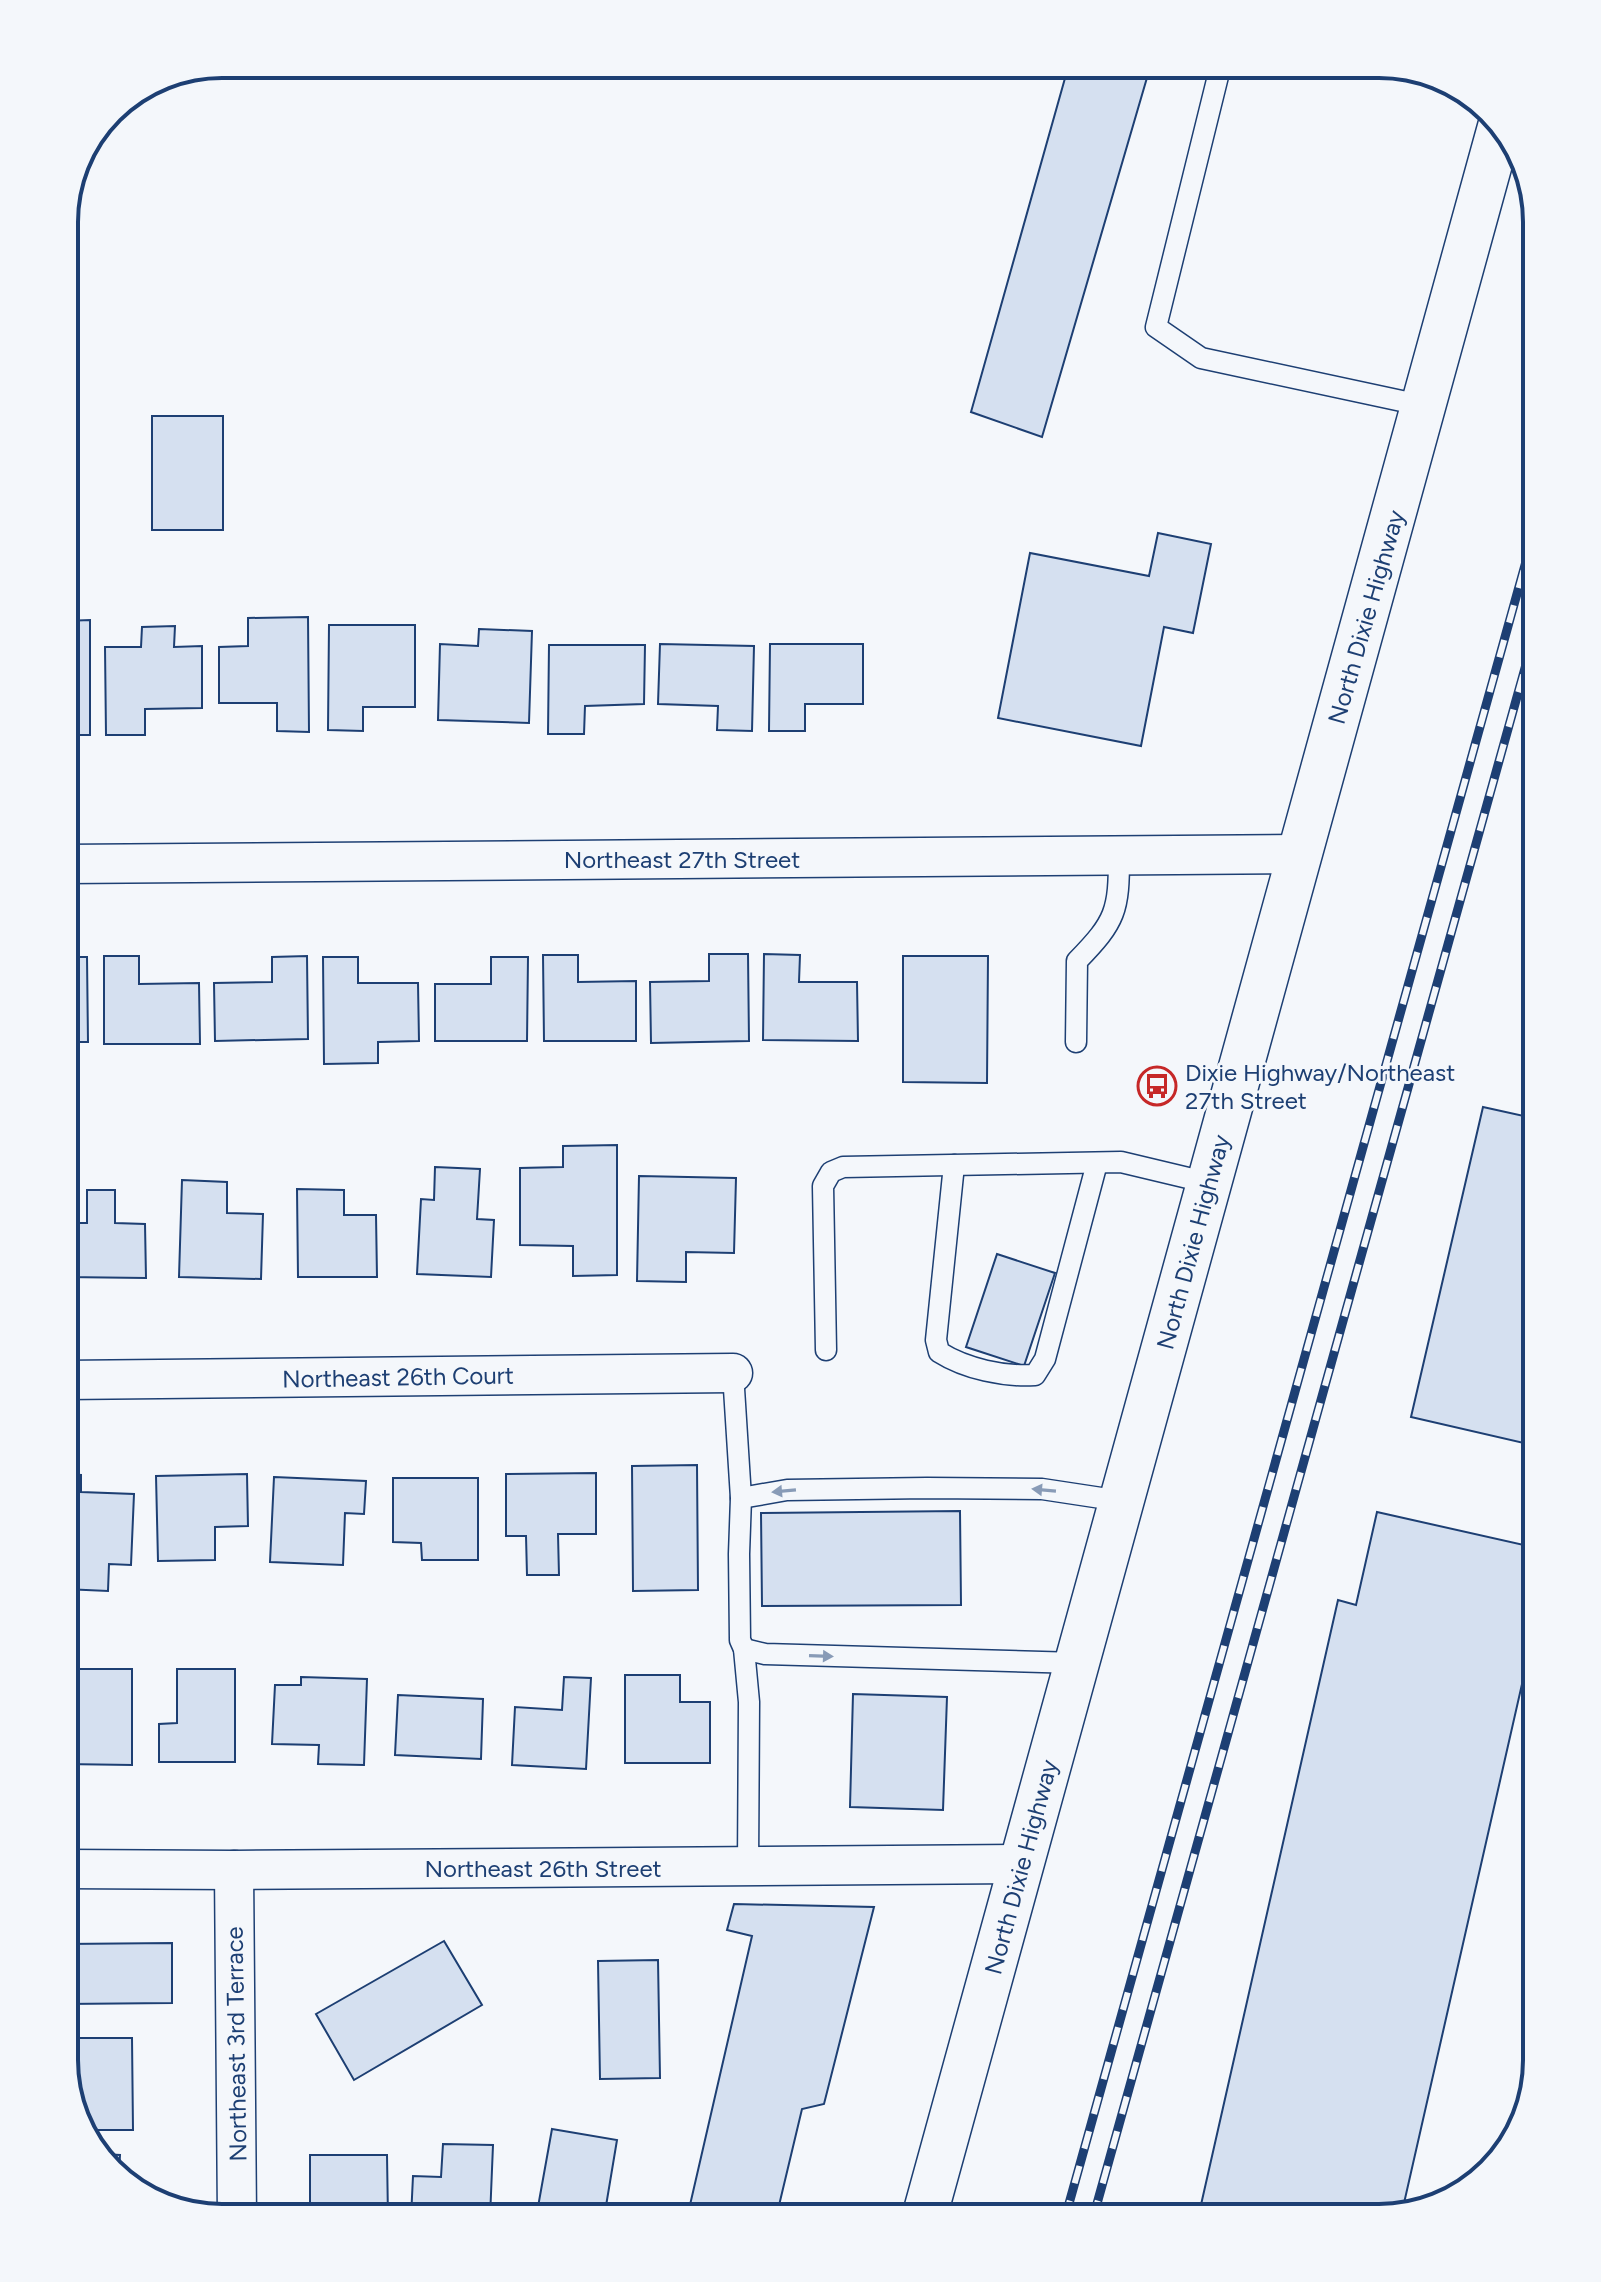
<svg xmlns="http://www.w3.org/2000/svg" width="1601" height="2282" font-family="Figtree,sans-serif">
  <style>
    .building { fill: #d5e0f0; stroke: #1d3f73; stroke-width: 2 }
    .lines { fill: none; stroke-linecap: round; stroke-linejoin: round }
    .lane-casing { stroke: #1d3f73; stroke-width: 23 }
    .street-casing { stroke: #1d3f73; stroke-width: 41 }
    .secondary-casing { stroke: #1d3f73; stroke-width: 47 }
    .lane { stroke: #f4f7fb; stroke-width: 20 }
    .street { stroke: #f4f7fb; stroke-width: 38 }
    .secondary { stroke: #f4f7fb; stroke-width: 44 }
    .rail-casing { stroke: #1d3f73; stroke-width: 9 }
    .rail { stroke: #f4f7fb; stroke-width: 6; stroke-dasharray: 18; stroke-linecap: butt }
    .oneway { fill: #889bb7 }
    .labels { text-anchor: middle; dominant-baseline: central; stroke-width: 6; stroke-linejoin: round; paint-order: stroke }
    .street-label { font-size: 24px; fill: #1d3f73; stroke: #f4f7fb }
    .poi-label { font-size: 24px; fill: #1d3f73; stroke: #f4f7fb; text-anchor: start }
    .rim { fill: none; stroke: #1d3f73; stroke-width: 4 }
  </style>
  <rect width="100%" height="100%" fill="#f4f7fb"/>
  <g class="building">
    <polygon points="1069,64 1151,64 1042,437 971,412"/>
    <rect x="152" y="416" width="71" height="114"/>
    <polygon points="1158,533 1211,544 1193,633 1164,627 1141,746 998,718 1030,553 1149,576"/>
    <polygon points="308,617 309,732 277,731 277,703 219,703 219,647 248,646 248,618"/>
    <polygon points="90,620 90,735 64,735 64,621"/>
    <polygon points="329,625 415,625 415,707 363,707 363,731 328,730"/>
    <polygon points="175,626 174,647 202,646 202,708 145,709 145,735 106,735 105,647 141,647 142,627"/>
    <polygon points="479,629 532,631 529,723 438,720 440,644 478,646"/>
    <polygon points="660,644 754,646 752,731 717,730 718,706 658,704"/>
    <polygon points="770,644 863,644 863,704 805,704 805,731 769,731"/>
    <polygon points="549,645 645,645 644,704 585,706 584,734 548,734"/>
    <polygon points="709,954 748,954 749,1041 651,1043 650,982 709,981"/>
    <polygon points="764,954 800,955 799,982 857,982 858,1041 763,1040"/>
    <polygon points="543,955 578,955 578,982 636,981 636,1041 544,1041"/>
    <polygon points="104,956 139,956 139,984 199,983 200,1044 104,1044"/>
    <polygon points="307,956 308,1039 215,1041 214,983 272,982 272,957"/>
    <polygon points="903,956 988,956 987,1083 903,1082"/>
    <polygon points="64,957 87,957 88,1042 64,1042"/>
    <polygon points="323,957 358,957 358,983 418,983 419,1041 378,1042 378,1063 324,1064"/>
    <polygon points="491,957 528,957 527,1041 435,1041 435,984 491,984"/>
    <polygon points="1483,1107 1537,1119 1537,1299 1532,1322 1537,1323 1537,1446 1411,1417"/>
    <polygon points="617,1145 617,1275 573,1276 573,1246 520,1245 520,1168 563,1167 563,1146"/>
    <polygon points="435,1167 480,1169 477,1219 494,1220 491,1277 417,1274 421,1199 434,1200"/>
    <polygon points="639,1176 736,1178 734,1253 686,1252 686,1282 637,1281"/>
    <polygon points="182,1180 227,1182 227,1213 263,1214 261,1279 179,1277"/>
    <polygon points="297,1189 344,1190 344,1215 376,1215 377,1277 298,1277"/>
    <polygon points="87,1190 115,1190 115,1223 145,1224 146,1278 65,1277 65,1223 87,1223"/>
    <polygon points="997,1254 1055,1273 1024,1366 966,1347"/>
    <polygon points="697,1465 698,1590 633,1591 632,1466"/>
    <polygon points="596,1473 596,1534 558,1534 559,1575 527,1575 526,1536 506,1536 506,1474"/>
    <polygon points="64,1474 81,1475 81,1492 134,1494 131,1565 109,1564 108,1591 64,1589"/>
    <polygon points="247,1474 248,1526 215,1527 215,1560 158,1561 156,1476"/>
    <polygon points="274,1477 366,1481 364,1514 345,1513 343,1565 270,1562"/>
    <polygon points="393,1478 478,1478 478,1560 422,1560 421,1543 393,1542"/>
    <polygon points="960,1511 961,1605 762,1606 761,1513"/>
    <polygon points="1377,1512 1537,1548 1537,1650 1530,1649 1402,2212 1379,2218 1198,2218 1338,1600 1356,1605"/>
    <polygon points="64,1669 132,1669 132,1765 64,1764"/>
    <polygon points="177,1669 235,1669 235,1762 159,1762 159,1724 177,1723"/>
    <polygon points="625,1675 680,1675 680,1702 710,1702 710,1763 625,1763"/>
    <polygon points="301,1677 367,1679 364,1765 318,1764 319,1745 272,1744 275,1685 301,1685"/>
    <polygon points="564,1677 591,1678 586,1769 512,1765 515,1707 562,1710"/>
    <polygon points="853,1694 947,1697 943,1810 850,1807"/>
    <polygon points="398,1695 483,1699 481,1759 395,1755"/>
    <polygon points="734,1904 874,1907 824,2104 802,2109 776,2218 687,2218 752,1936 727,1930"/>
    <polygon points="444,1941 482,2005 354,2080 316,2014"/>
    <polygon points="172,1943 172,2003 64,2004 64,1944"/>
    <polygon points="658,1960 660,2078 600,2079 598,1961"/>
    <polygon points="64,2038 132,2038 133,2130 83,2130 75,2101 75,2087 72,2087 64,2060"/>
    <polygon points="552,2129 617,2140 604,2218 536,2218"/>
    <polygon points="443,2144 493,2145 490,2218 411,2218 413,2176 441,2177"/>
    <polygon points="101,2154 120,2155 119,2173"/>
    <polygon points="310,2155 387,2155 388,2218 310,2218"/>
  </g>
  <g class="lines">
    <defs>
      <g id="lane">
        <polyline points="1221,64 1156,327 1201,358 1425,406"/>
        <path d="M1076 1042 1077 961C1116 921 1119 911 1119 855"/>
        <path d="M954 1165 936 1340 939 1352C966 1369 1004 1377 1035 1375L1045 1359 1097 1163"/>
        <polyline points="826,1350 823,1186 831,1172 843,1167 1121,1162 1209,1183"/>
        <polyline points="733,1373 741,1498 739,1554 740,1640 744,1649 749,1702 748,1867"/>
        <polyline points="741,1498 787,1490 927,1488 1042,1489 1121,1501"/>
        <polyline points="744,1649 765,1654 1077,1663"/>
      </g>
      <g id="street">
        <polyline points="64,864 1300,854"/>
        <polyline points="64,1380 733,1373"/>
        <polyline points="64,1869 234,1870 1021,1864"/>
        <polyline points="234,1870 237,2218"/>
      </g>
      <polyline id="secondary" points="924,2218 1500,127"/>
    </defs>
    <use href="#lane" class="lane-casing"/>
    <use href="#street" class="street-casing"/>
    <use href="#secondary" class="secondary-casing"/>
    <use href="#lane" class="lane"/>
    <use href="#street" class="street"/>
    <use href="#secondary" class="secondary"/>
    <defs>
      <g id="rail">
        <polyline points="1065,2218 1537,522"/>
        <polyline points="1093,2218 1537,625"/>
      </g>
    </defs>
    <use href="#rail" class="rail-casing"/>
    <use href="#rail" class="rail"/>
  </g>
  <defs><path id="oneway-solid" d="M-6-.8H1V-3.2L6.5 0L1 3.2V.8H-6Z" transform="scale(2)"/></defs>
  <g class="oneway">
    <use href="#oneway-solid" transform="translate(1044 1490) rotate(-175)"/>
    <use href="#oneway-solid" transform="translate(784 1491) rotate(175)"/>
    <use href="#oneway-solid" transform="translate(821 1656) rotate(2)"/>
  </g>
  <defs>
    <symbol id="bus-ring" viewBox="-11 -11 22 22"><circle r="9.5" fill="#f4f7fb" stroke="#c62828" stroke-width="1.5"/><path d="M-5-6H5V4H4V6H2V4H-2V6H-4V4H-5ZM-3.5-4V0h7V-4ZM-3.5 1.2v1.5H-2V1.2ZM2 1.2v1.5H3.5V1.2Z" fill="#c62828"/></symbol>
  </defs>
  <g fill-rule="evenodd">
    <use href="#bus-ring" x="1135" y="1064" width="44" height="44"/>
  </g>
  <g class="labels">
    <g class="street-label">
      <text transform="translate(1366 617) rotate(-74)">North Dixie Highway</text>
      <text x="682" y="859">Northeast 27th Street</text>
      <text transform="translate(1193 1242) rotate(-75)">North Dixie Highway</text>
      <text transform="translate(398 1377) rotate(-1)">Northeast 26th Court</text>
      <text transform="translate(1021 1867) rotate(-75)">North Dixie Highway</text>
      <text x="543" y="1868">Northeast 26th Street</text>
      <text transform="translate(236 2044) rotate(-91)">Northeast 3rd Terrace</text>
    </g>
    <g class="poi-label">
      <text x="1185" y="1072">Dixie Highway/Northeast<tspan x="1185" dy="28">27th Street</tspan></text>
    </g>
  </g>
  <path d="M0 0H1601V2282H0ZM222 78H1379A144 144 0 0 1 1523 222V2060A144 144 0 0 1 1379 2204H222A144 144 0 0 1 78 2060V222A144 144 0 0 1 222 78Z" fill="#f4f7fb" fill-rule="evenodd"/>
  <path class="rim" d="M222 78H1379A144 144 0 0 1 1523 222V2060A144 144 0 0 1 1379 2204H222A144 144 0 0 1 78 2060V222A144 144 0 0 1 222 78Z"/>
</svg>
